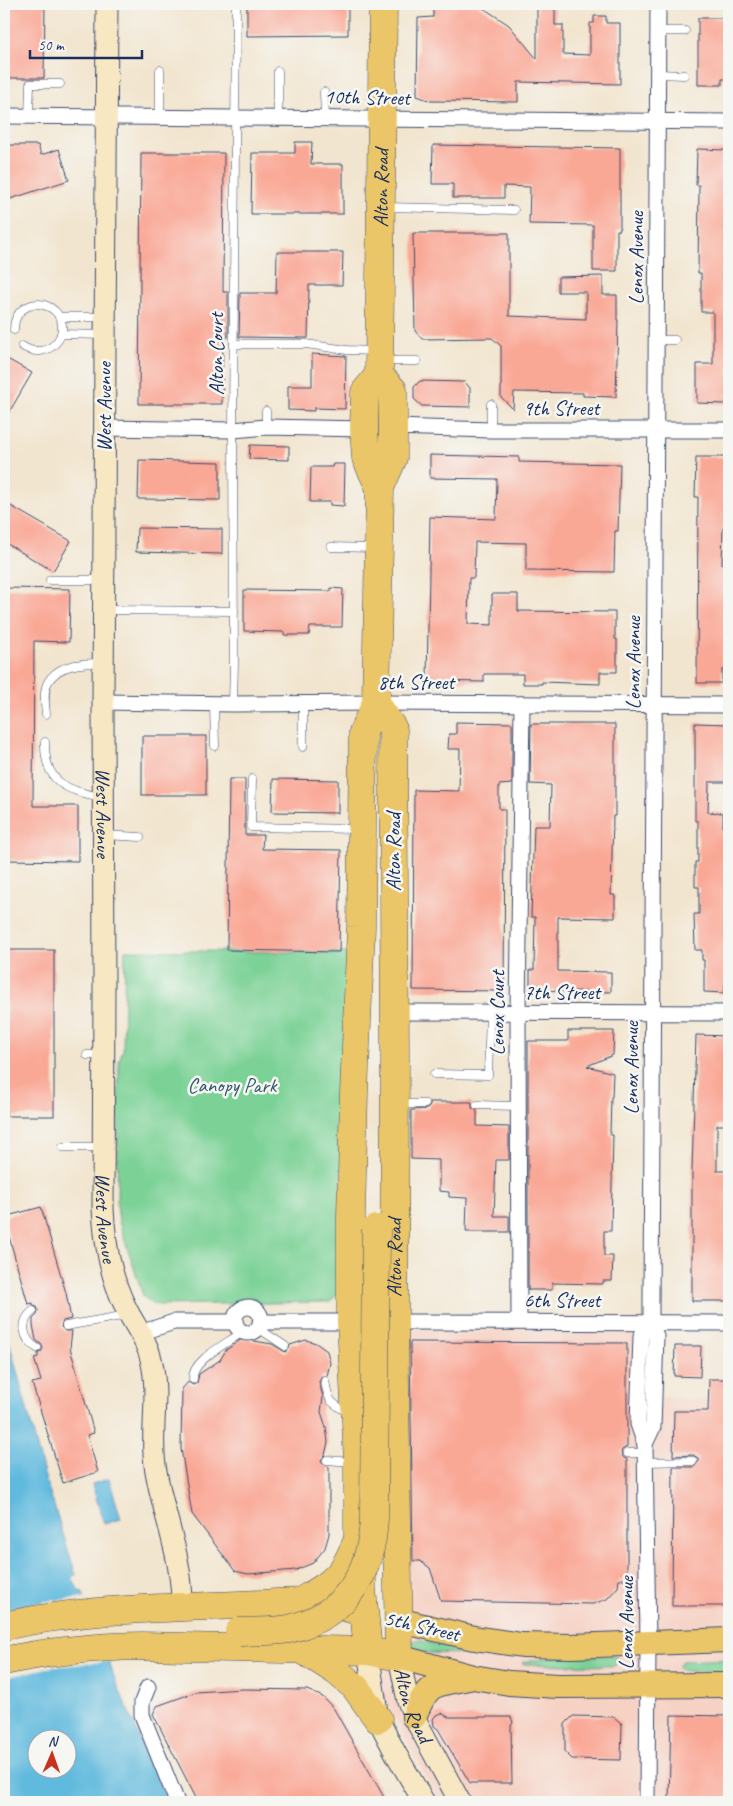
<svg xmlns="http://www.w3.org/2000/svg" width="733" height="1806" font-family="Caveat,sans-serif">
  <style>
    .built { fill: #f6d2c4 }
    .green { fill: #7cd296; stroke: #4c807a }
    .water { fill: #61bade; stroke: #3e749e; fill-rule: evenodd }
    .pier { fill: #f2e5cf }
    .building { fill: #faa896 }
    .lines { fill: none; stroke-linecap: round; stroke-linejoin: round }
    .lane-casing { stroke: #3b4a6f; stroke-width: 9 }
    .street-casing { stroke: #3b4a6f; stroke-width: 17 }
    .secondary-casing { stroke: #3b4a6f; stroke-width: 23 }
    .primary-casing { stroke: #3b4a6f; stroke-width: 26 }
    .highway-casing { stroke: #3b4a6f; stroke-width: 29 }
    .lane { stroke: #fff; stroke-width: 8 }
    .street { stroke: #fff; stroke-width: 15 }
    .secondary { stroke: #f7e8c3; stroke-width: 21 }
    .primary { stroke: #ebc669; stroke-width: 24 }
    .highway { stroke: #ebc669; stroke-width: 28 }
    .highway-bridge-casing { stroke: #3b4a6f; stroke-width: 29; stroke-linecap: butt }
    .highway-bridge { stroke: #ebc669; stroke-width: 28 }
    .labels { text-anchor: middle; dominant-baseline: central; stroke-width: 5; stroke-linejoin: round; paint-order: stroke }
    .street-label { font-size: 21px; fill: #1b2f5e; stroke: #f6f6f2 }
    .park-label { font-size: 21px; fill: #33586c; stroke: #f6f6f2 }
  </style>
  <rect width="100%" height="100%" fill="#f6f6f2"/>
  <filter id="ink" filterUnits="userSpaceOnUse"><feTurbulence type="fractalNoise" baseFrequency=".02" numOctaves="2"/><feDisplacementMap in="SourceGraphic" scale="10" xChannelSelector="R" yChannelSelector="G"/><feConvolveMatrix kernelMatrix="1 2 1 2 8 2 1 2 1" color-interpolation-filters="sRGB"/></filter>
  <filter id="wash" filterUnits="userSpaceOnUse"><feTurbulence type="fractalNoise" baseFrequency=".0096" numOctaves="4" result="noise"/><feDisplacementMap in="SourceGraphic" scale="20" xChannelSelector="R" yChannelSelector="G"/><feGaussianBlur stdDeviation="1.12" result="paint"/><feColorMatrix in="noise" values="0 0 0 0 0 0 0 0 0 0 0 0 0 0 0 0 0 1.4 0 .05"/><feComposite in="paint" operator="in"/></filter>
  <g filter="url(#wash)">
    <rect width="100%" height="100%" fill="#f2e5cf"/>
    <polygon class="built" points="661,1327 658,1397 729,1401 729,1802 439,1802 383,1695 398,1330"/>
    <g class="green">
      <polygon points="125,950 349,953 338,1293 330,1302 159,1305 152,1304 143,1296 119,1222 117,1205 119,1060 123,1050"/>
      <polygon points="419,1640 466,1652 465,1654 430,1653 411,1650 408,1642"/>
      <polygon points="614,1656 617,1657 617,1664 614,1666 522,1664 523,1662 557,1657"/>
      <path d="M729 1659V1671H686C681 1670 679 1669 679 1664L683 1661Z"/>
    </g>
    <g class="water">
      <path d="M4 1322 44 1474 76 1575 72 1577 79 1592 82 1591 111 1661 109 1662 116 1682 167 1802H4ZM38 1738H68V1768H38Z"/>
      <polygon points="109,1479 121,1519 104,1524 92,1484"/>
    </g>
    <polygon class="pier" points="87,1597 113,1661 47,1668 4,1678 4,1610 47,1601"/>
    <g id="blocks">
      <g class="building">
        <polygon points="4,4 45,4 44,78 4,78"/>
        <polygon points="247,4 348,4 348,35 247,36"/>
        <polygon points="433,4 477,4 509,25 537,59 537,4 555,4 555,25 563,25 563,54 590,55 590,23 594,23 594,16 606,16 606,23 620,23 620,84 518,82 518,102 431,101 417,96 418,18 433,17"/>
        <polygon points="698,18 725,18 725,38 729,38 729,79 722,79 722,85 698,85"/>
        <polygon points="295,142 312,142 311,164 343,164 343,214 251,214 252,153 295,153"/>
        <polygon points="4,145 38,145 41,155 59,149 69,180 4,201"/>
        <polygon points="433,145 620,148 620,230 617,230 617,271 593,271 593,225 529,224 530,187 504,186 504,198 453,198 453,184 432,184"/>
        <polygon points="697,149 726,150 726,163 729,163 729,248 727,248 726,277 728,277 727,324 729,324 729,393 726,393 726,404 697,403 697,364 713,364 713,312 701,312 701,273 698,273 699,185 696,185"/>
        <polygon points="141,153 224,153 223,292 228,292 228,337 223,337 222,404 139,404"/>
        <polygon points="413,233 509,233 509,316 586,319 586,292 558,292 558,277 603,276 603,295 617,295 617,320 618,320 616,397 583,396 583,393 514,392 513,409 501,397 501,346 492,338 422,339 415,331"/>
        <polygon points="277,252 343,252 342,285 309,285 308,338 239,337 240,293 276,293"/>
        <polygon points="312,354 346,356 345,409 314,408 314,411 288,410 288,386 312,386"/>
        <polygon points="4,357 32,373 4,421"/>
        <polygon points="420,381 465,382 470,388 470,407 422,406 414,399 414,387"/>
        <polygon points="250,445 289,446 289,460 249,459"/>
        <polygon points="430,455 519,457 519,462 620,464 618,531 615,531 614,572 526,571 526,543 475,542 474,578 469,578 468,624 492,625 492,594 518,594 518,611 615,612 615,639 617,639 617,672 600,672 600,684 542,682 542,684 523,684 523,674 484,674 484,682 427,681 430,517 496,519 497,479 430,478"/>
        <polygon points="696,457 729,457 729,528 723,528 722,564 729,564 729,670 722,670 722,683 697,683 698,497 695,497"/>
        <polygon points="139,460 220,462 220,500 138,499"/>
        <polygon points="333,464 345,464 344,506 330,505 330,502 310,502 311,467 332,467"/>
        <polygon points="4,502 71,541 53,571 4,542"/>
        <polygon points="137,528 222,529 222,554 136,552"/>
        <polygon points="4,588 70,589 69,642 34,641 33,806 78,806 78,861 4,860"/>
        <polygon points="331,588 343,589 342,627 310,627 309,635 284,635 284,632 244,631 244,590 331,591"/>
        <polygon points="456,722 512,723 512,784 499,785 499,809 505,809 504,991 413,990 414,790 459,791 460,749 448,749 449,734 456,734"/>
        <polygon points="695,723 729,724 729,782 709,782 708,812 723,813 723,829 729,829 729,984 725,984 724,993 704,992 704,960 702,960 702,950 695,950 694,914 699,914 699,887 695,887 695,862 698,862 698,821 695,821"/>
        <polygon points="531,724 615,724 615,816 613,816 611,895 615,895 615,918 558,917 558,971 611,972 611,992 530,990 530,970 534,970 535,917 531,917 534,826 550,826 551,785 530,784"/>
        <rect x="142" y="736" width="64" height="59"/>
        <polygon points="229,779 245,779 245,835 263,835 262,849 341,850 339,952 227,950"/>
        <polygon points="273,779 338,780 338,813 272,812"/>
        <rect x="6" y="950" width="48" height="166"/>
        <polygon points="568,1031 614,1031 613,1055 587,1066 613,1073 612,1097 611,1097 610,1135 613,1135 611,1231 604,1231 604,1256 613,1256 612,1281 603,1281 603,1284 552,1283 552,1290 528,1290 528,1041 568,1041"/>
        <polygon points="696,1035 729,1036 727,1104 729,1104 729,1125 717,1125 717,1171 729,1171 729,1301 692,1301 692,1171"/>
        <polygon points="430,1102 472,1102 472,1108 477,1111 477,1126 509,1127 509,1160 496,1160 494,1216 509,1216 509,1232 466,1232 467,1198 449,1197 449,1192 439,1191 439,1160 411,1159 411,1110 427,1109 430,1106"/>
        <polygon points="41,1207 66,1293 71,1319 63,1321 61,1327 65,1331 72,1331 70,1348 94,1433 87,1435 98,1472 63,1483 32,1383 41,1381 34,1358 38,1357 38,1353 41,1352 43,1348 41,1344 36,1340 33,1325 33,1319 37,1315 38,1310 37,1307 33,1306 33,1303 28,1304 4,1219 4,1217"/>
        <polygon points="242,1339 272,1344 285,1352 289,1349 290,1345 306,1340 316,1343 327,1351 330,1363 327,1376 322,1376 319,1382 323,1397 321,1412 326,1427 328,1442 325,1455 321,1460 323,1464 328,1466 329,1468 329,1534 325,1548 313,1563 296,1570 248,1574 235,1571 192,1514 181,1449 182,1389 188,1382 193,1385 197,1383 199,1374 220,1360 226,1350"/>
        <polygon points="410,1342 627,1343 627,1447 622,1450 621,1453 624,1458 627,1459 627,1579 619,1579 618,1587 607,1599 593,1604 441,1601 430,1568 420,1561 413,1561"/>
        <polygon points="675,1346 701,1346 700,1377 674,1376"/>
        <polygon points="709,1379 729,1379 729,1606 672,1606 673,1467 694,1467 699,1461 698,1458 693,1455 673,1456 674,1411 708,1411"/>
        <polygon points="243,1689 307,1690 323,1697 334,1709 385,1799 378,1802 198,1802 153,1714 157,1706 196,1692"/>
        <polygon points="442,1713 448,1717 511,1717 513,1722 511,1726 512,1783 470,1783 438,1729 434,1726 433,1719 436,1715"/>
        <polygon points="671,1715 729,1716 729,1802 669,1802"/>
        <polygon points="573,1716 614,1717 622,1724 621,1760 572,1759 565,1752 565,1724"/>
      </g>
    </g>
  </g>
  <g filter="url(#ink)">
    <use href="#blocks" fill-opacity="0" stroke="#3b4a6f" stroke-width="1"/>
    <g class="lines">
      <defs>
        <g id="lane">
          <polyline points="658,31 685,31"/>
          <polyline points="160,70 160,117"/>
          <polyline points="658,74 684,75"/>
          <polyline points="324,92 325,117"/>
          <polyline points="29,117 30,84 60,84"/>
          <polyline points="278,117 278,71"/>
          <polyline points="385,207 514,210"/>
          <polyline points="59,317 103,317"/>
          <path d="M14 330C14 320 18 310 29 306 36 303 44 304 51 308 78 326 51 365 22 346"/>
          <polyline points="61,334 104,335"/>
          <polyline points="656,340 675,340"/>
          <polyline points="234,344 306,344 347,350 374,351"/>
          <polyline points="384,361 417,361"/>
          <polyline points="491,404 491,430"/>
          <polyline points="266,411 266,427"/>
          <polyline points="331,547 374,548"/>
          <polyline points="50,580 103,580"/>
          <polyline points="105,610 234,611"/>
          <polyline points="214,704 215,746"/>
          <polyline points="233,704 234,662 233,430 236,4"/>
          <polyline points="303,704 303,747"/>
          <path d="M46 714C45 704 43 691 48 682 59 663 85 663 103 663"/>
          <path d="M45 742C44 783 66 790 101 797"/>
          <polyline points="252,779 251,827 357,829"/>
          <polyline points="105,835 140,837"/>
          <polyline points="87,1055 103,1055"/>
          <polyline points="434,1074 488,1075 490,1013"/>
          <polyline points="399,1104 425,1104"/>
          <polyline points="477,1105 518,1106"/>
          <polyline points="63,1147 101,1147"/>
          <path d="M33 1311C19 1322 23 1340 37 1348"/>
          <polyline points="66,1326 127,1315"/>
          <polyline points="258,1328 285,1346"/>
          <path d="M193 1379C191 1360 229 1343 242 1332"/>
          <path d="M325 1381C329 1403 330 1402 349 1413"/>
          <polyline points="627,1453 645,1453"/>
          <polyline points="327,1460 352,1462"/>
          <polyline points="645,1462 693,1461"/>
        </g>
        <g id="street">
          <polyline points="4,116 729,122"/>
          <polyline points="393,427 491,430 729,430"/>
          <polyline points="104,428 233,430 266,427 364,429"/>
          <polyline points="103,702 233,704 376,703 729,705"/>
          <polyline points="394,1012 729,1013"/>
          <circle cx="248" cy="1320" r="13"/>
          <polyline points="519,1321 518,1013 522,704"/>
          <polyline points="260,1322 351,1322"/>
          <polyline points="394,1322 729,1323"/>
          <polyline points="140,1333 174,1322 235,1322"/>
          <polyline points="645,1444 653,1427 656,1336 651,1322 651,1305 658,4"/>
          <polyline points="148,1687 142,1702 142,1715 177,1802"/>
          <polyline points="647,1802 648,1643 645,1444 638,1424 641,1336 651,1322"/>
        </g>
        <g id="secondary">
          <path id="s1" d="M107 4 103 702 104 991 103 1209C105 1244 110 1276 126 1308 134 1325 147 1340 151 1359 160 1394 150 1430 155 1465 162 1513 183 1558 182 1607"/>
          <polyline points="368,1651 378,1719 396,1754 424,1802"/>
          <path id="s2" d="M399 1657 408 1701 414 1717 460 1802"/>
        </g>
        <g id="primary">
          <polyline points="397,1620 474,1638 522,1645 571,1646 729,1640"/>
          <polyline points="399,1657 473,1677 509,1683 558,1686 729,1685"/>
          <path d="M414 1717C429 1681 432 1685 469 1678"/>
        </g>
        <g id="highway">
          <path id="s3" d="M380 488 366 458 364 429 365 392 379 375 383 4"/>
          <path d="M298 1603C314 1593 332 1585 343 1569 349 1561 353 1549 358 1540"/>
          <path d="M4 1626C80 1609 160 1608 238 1605 277 1604 318 1597 355 1610"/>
          <polyline points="303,1650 336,1671 355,1687 378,1719"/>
          <polyline points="368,1651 362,1590 362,1550 358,1540 358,1462 351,1322 351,1217 354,1093 361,927 363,732 376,703 380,488 393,458 393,390 379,375"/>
          <path id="s4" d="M4 1661C49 1651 96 1647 142 1646L368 1651 399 1657 394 1322 395 1052 393 729 376 703"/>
        </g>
      </defs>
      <use href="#lane" class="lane-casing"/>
      <use href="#street" class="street-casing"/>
      <use href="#secondary" class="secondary-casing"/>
      <use href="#primary" class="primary-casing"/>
      <use href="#highway" class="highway-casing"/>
      <use href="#lane" class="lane"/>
      <use href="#street" class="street"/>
      <use href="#secondary" class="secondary"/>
      <use href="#primary" class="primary"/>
      <use href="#highway" class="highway"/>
      <defs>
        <path id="highway-bridge" d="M239 1632C255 1631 273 1632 289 1629 346 1615 372 1573 374 1517L376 1229"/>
      </defs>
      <use href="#highway-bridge" class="highway-bridge-casing"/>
      <use href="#highway-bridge" class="highway-bridge"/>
    </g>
  </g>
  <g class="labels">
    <g class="street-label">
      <text transform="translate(367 97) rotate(1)">10th Street</text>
      <text stroke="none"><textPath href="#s3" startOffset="308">Alton Road</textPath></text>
      <text transform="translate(636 258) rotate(-90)">Lenox Avenue</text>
      <text transform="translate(216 354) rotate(-90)">Alton Court</text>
      <text transform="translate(104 407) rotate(-90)">West Avenue</text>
      <text x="561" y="408">9th Street</text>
      <text transform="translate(633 663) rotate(-90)">Lenox Avenue</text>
      <text x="416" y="682">8th Street</text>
      <text stroke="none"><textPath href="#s1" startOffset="809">West Avenue</textPath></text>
      <text transform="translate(393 852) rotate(-90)">Alton Road</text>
      <text x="562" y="992">7th Street</text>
      <text transform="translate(497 1013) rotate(-90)">Lenox Court</text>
      <text transform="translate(631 1068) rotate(-90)">Lenox Avenue</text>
      <text stroke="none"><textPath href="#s1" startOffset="1214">West Avenue</textPath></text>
      <text stroke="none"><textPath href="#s4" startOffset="796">Alton Road</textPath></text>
      <text x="562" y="1300">6th Street</text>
      <text transform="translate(626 1623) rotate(-90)">Lenox Avenue</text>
      <text transform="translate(422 1626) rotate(13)">5th Street</text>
      <text stroke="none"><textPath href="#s2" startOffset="50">Alton Road</textPath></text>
    </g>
    <g class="park-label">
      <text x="232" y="1085">Canopy Park</text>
    </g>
  </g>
  <rect width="733" height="1806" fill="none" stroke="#f6f6f2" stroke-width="20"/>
  <g transform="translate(52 1754) rotate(2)"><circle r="24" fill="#f6f6f2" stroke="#9ea6b7"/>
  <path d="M0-4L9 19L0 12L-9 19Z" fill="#c8321e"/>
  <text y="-8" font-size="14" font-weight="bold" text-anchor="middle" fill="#1b2f5e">N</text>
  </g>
  <path d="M30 50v8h112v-8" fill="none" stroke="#1b2f5e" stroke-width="2.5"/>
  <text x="38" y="50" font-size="15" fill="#1b2f5e" stroke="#f6f6f2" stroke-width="4" paint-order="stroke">50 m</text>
</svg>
